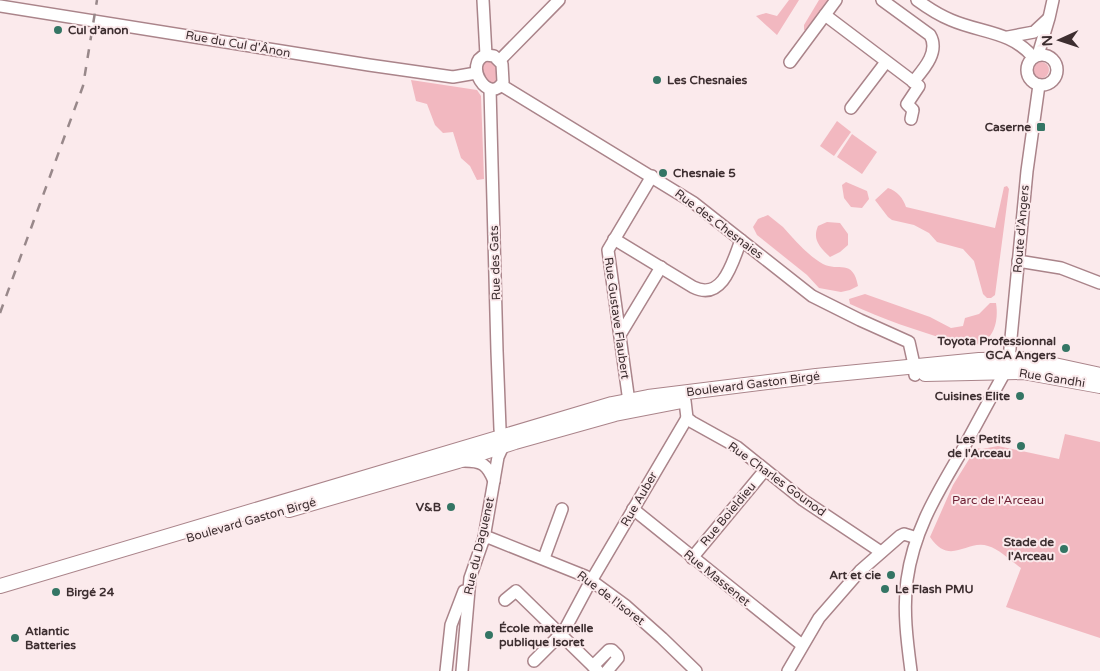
<svg xmlns="http://www.w3.org/2000/svg" width="1100" height="671" font-family="'Varela Round',sans-serif">
  <style>
    .green { fill: #f2b8c0 }
    .lines { fill: none; stroke-linecap: round; stroke-linejoin: round }
    .minor-casing { stroke: #aa848a; stroke-width: 14 }
    .major-casing { stroke: #aa848a; stroke-width: 16 }
    .minor { stroke: #fff; stroke-width: 11 }
    .major { stroke: #fff; stroke-width: 14 }
    .rail { stroke: #98888a; stroke-width: 2.5; stroke-dasharray: 9 9; stroke-linecap: butt }
    .poi-dot { fill: #347564; stroke: #fbeaec; stroke-width: 2 }
    .labels { text-anchor: middle; dominant-baseline: central; stroke-width: 4; stroke-linejoin: round; paint-order: stroke }
    .poi-label { font-size: 12px; font-weight: bold; fill: #3d2e30; stroke: #fbeaec; text-anchor: start }
    .street-label { font-size: 12px; fill: #3d2e30; stroke: #fbeaec }
    .park-label { font-size: 12px; fill: #6d1f33; stroke: #fbeaec }
  </style>
  <rect width="100%" height="100%" fill="#fbeaec"/>
  <g class="green">
    <polygon points="789,0 799,0 777,35 756,16 766,13 777,16"/>
    <polygon points="819,0 832,0 806,31 804,30 804,25"/>
    <path d="M486 61H491C497 66 501 75 495 83H488L481 71 483 63Z"/>
    <circle cx="1041" cy="70" r="8"/>
    <polygon points="411,80 477,90 481,96 484,179 477,180 470,166 461,158 453,132 443,133 435,125 427,104 416,101"/>
    <polygon points="837,121 851,132 834,156 820,146"/>
    <polygon points="852,134 877,152 862,174 837,157"/>
    <polygon points="846,182 867,191 869,199 862,208 851,207 844,198 842,185"/>
    <path d="M1007 186 1009 189 995 295 991 298H987L983 294 974 261 963 249 937 242 929 233 914 225 892 220 888 217 875 200 888 188C897 191 903 198 906 207L995 228 1004 187Z"/>
    <path d="M768 215C773 219 778 223 783 227 795 240 807 255 823 264 838 272 853 258 858 286L850 290 841 292 819 288 807 275 757 235 753 227 758 219Z"/>
    <path d="M827 222 840 223 848 234V245L840 252 830 257C820 247 812 240 818 226Z"/>
    <path d="M865 294 930 317 951 328 963 326 965 318 979 314 990 303H996C999 321 994 342 974 345 967 346 958 342 952 341 917 331 883 319 850 304L849 299Z"/>
    <path d="M1065 434 1100 442V638L1006 607 1021 568C1011 561 999 549 988 546 967 539 950 567 930 537L953 485 976 448 982 449 998 446 1059 459Z"/>
  </g>
  <g class="lines">
    <defs>
      <g id="minor">
        <polyline points="483,0 486,55"/>
        <path d="M882 0 930 35C940 52 923 70 913 82"/>
        <path d="M917 0C928 8 939 15 951 20 981 33 1011 31 1033 57"/>
        <polyline points="0,6 369,65 453,77 476,73"/>
        <polyline points="825,15 919,86 907,104 913,110 911,119"/>
        <polyline points="1008,37 1034,32 1048,19"/>
        <circle cx="1042" cy="70" r="15"/>
        <path d="M486 55 494 56 502 64 503 82C489 106 462 63 486 55Z"/>
        <polyline points="1038,55 1049,18 1053,0"/>
        <polyline points="500,60 559,0"/>
        <polyline points="790,62 836,0"/>
        <polyline points="501,85 694,203 812,296 860,320 909,342 913,360 915,375"/>
        <polyline points="851,108 886,62"/>
        <path d="M614 239 693 287C723 302 733 261 741 240"/>
        <polyline points="1018,261 1061,268 1100,283"/>
        <polyline points="620,335 661,267"/>
        <polyline points="685,401 687,418 692,422 737,447 803,500 881,552"/>
        <polyline points="630,409 608,250 652,176"/>
        <path d="M464 461C482 461 487 464 494 481"/>
        <polyline points="633,509 802,645"/>
        <polyline points="484,538 490,538 585,576 626,606 662,638 696,671"/>
        <polyline points="544,558 562,509"/>
        <polyline points="692,558 765,470"/>
        <polyline points="505,600 516,591 598,671"/>
        <polyline points="534,661 564,631 587,588 687,418"/>
        <polyline points="593,666 609,650 612,650 617,655 618,658 607,671"/>
        <polyline points="446,671 451,625 464,591"/>
        <polyline points="462,671 470,578 484,538 498,457 503,446 500,429 497,351 490,89"/>
        <polyline points="788,671 819,618 860,571 900,536 904,534 917,538"/>
        <path d="M911 671C907 641 903 610 907 580 914 529 938 492 963 449 977 423 991 397 1005 372L1009 359 1027 171 1039 85"/>
      </g>
      <g id="major">
        <polyline points="925,374 1023,372 1100,386"/>
        <polyline points="289,510 458,461 515,442 615,414 682,401"/>
        <polyline points="0,586 612,404 648,397 816,376 979,360 1027,359 1100,375"/>
      </g>
    </defs>
    <use href="#minor" class="minor-casing"/>
    <use href="#major" class="major-casing"/>
    <use href="#minor" class="minor"/>
    <use href="#major" class="major"/>
    <polyline class="rail" points="0,313 83,86 97,0"/>
  </g>
  <g class="poi-dot">
    <circle cx="58" cy="30" r="5"/>
    <circle cx="657" cy="80" r="5"/>
    <rect x="1036" y="122" width="10" height="10" rx="2.5"/>
    <circle cx="663" cy="173" r="5"/>
    <circle cx="1066" cy="348" r="5"/>
    <circle cx="1020" cy="396" r="5"/>
    <circle cx="1021" cy="446" r="5"/>
    <circle cx="451" cy="507" r="5"/>
    <circle cx="1064" cy="549" r="5"/>
    <circle cx="891" cy="575" r="5"/>
    <circle cx="885" cy="589" r="5"/>
    <circle cx="56" cy="592" r="5"/>
    <circle cx="489" cy="635" r="5"/>
    <circle cx="15" cy="638" r="5"/>
  </g>
  <g class="labels">
    <g class="poi-label">
      <text x="68" y="30">Cul d’anon</text>
      <text x="667" y="80">Les Chesnaies</text>
      <text x="1031" y="127" text-anchor="end">Caserne</text>
      <text x="673" y="173">Chesnaie 5</text>
      <text x="1056" y="341" text-anchor="end">Toyota Professionnal<tspan x="1056" dy="14">GCA Angers</tspan></text>
      <text x="1010" y="396" text-anchor="end">Cuisines Elite</text>
      <text x="1011" y="439" text-anchor="end">Les Petits<tspan x="1011" dy="14">de l'Arceau</tspan></text>
      <text x="441" y="507" text-anchor="end">V&amp;B</text>
      <text x="1054" y="542" text-anchor="end">Stade de<tspan x="1054" dy="14">l'Arceau</tspan></text>
      <text x="881" y="575" text-anchor="end">Art et cie</text>
      <text x="895" y="589">Le Flash PMU</text>
      <text x="66" y="592">Birgé 24</text>
      <text x="499" y="628">École maternelle<tspan x="499" dy="14">publique Isoret</tspan></text>
      <text x="25" y="631">Atlantic<tspan x="25" dy="14">Batteries</tspan></text>
    </g>
    <g class="street-label">
      <text transform="translate(238 44) rotate(10)">Rue du Cul d'Ânon</text>
      <text transform="translate(719 224) rotate(37)">Rue des Chesnaies</text>
      <text transform="translate(1021 229) rotate(-85)">Route d’Angers</text>
      <text transform="translate(495 263) rotate(-92)">Rue des Gats</text>
      <text transform="translate(617 318) rotate(82)">Rue Gustave Flaubert</text>
      <text transform="translate(1052 378) rotate(9)">Rue Gandhi</text>
      <text transform="translate(753 384) rotate(-7)">Boulevard Gaston Birgé</text>
      <text transform="translate(777 479) rotate(36)">Rue Charles Gounod</text>
      <text transform="translate(639 499) rotate(-60)">Rue Auber</text>
      <text transform="translate(728 514) rotate(-50)">Rue Boieldieu</text>
      <text transform="translate(251 520) rotate(-16)">Boulevard Gaston Birgé</text>
      <text transform="translate(479 546) rotate(-77)">Rue du Daguenet</text>
      <text transform="translate(717 578) rotate(39)">Rue Massenet</text>
      <text transform="translate(611 598) rotate(37)">Rue de l'Isoret</text>
    </g>
    <g class="park-label">
      <text x="998" y="500">Parc de l'Arceau</text>
    </g>
  </g>
  <g transform="translate(1060 40) rotate(267)" stroke="#fbeaec" stroke-width="4" paint-order="stroke">
  <path d="M0-4L9 19L0 12L-9 19Z" fill="#3d2e30"/>
  <text y="-8" font-size="14" font-weight="bold" text-anchor="middle" fill="#3d2e30">N</text>
  </g>
</svg>
